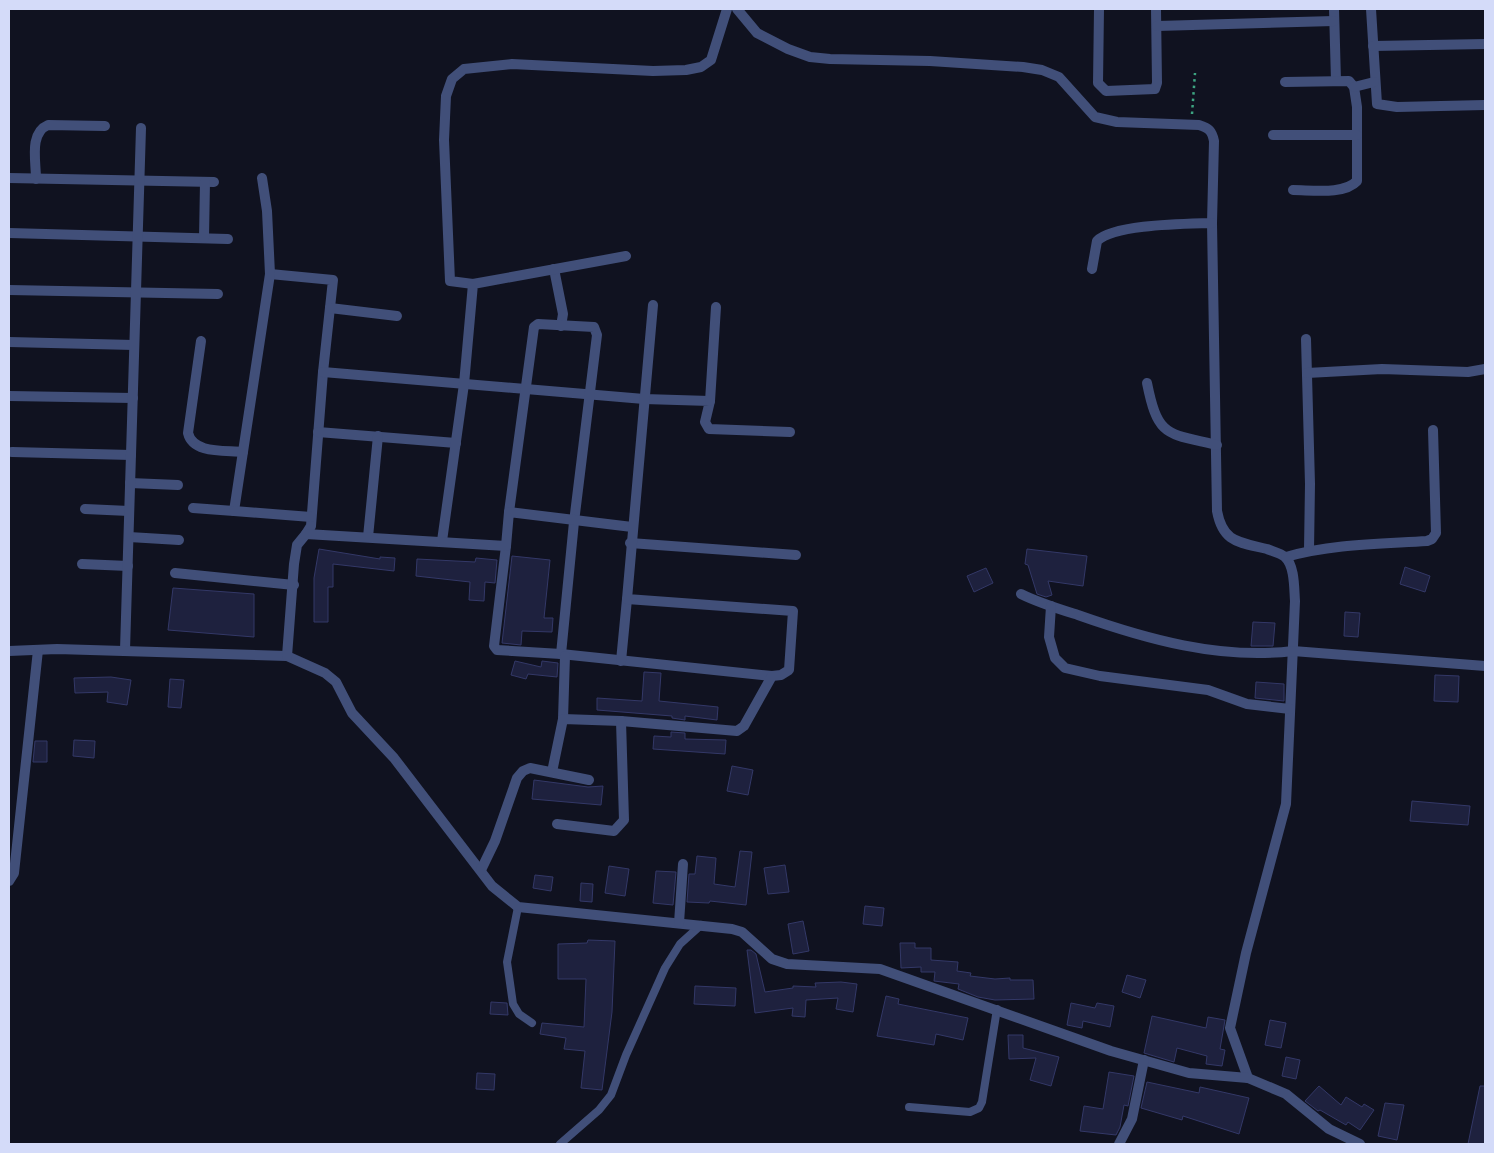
<svg xmlns="http://www.w3.org/2000/svg" width="1494" height="1153" font-family="Cabin,sans-serif">
  <style>
    .building { fill: #1e213e; stroke: #333867 }
    .lines { fill: none; stroke-linecap: round; stroke-linejoin: round }
    .path { stroke: #3da481; stroke-width: 2.5; stroke-dasharray: 2.5 4; stroke-linecap: butt }
    .service { stroke: #414f79; stroke-width: 8 }
    .minor { stroke: #414f79; stroke-width: 10 }
  </style>
  <rect width="100%" height="100%" fill="#101220"/>
  <g class="building">
    <polygon points="319,549 380,559 380,557 395,558 394,571 333,564 333,587 328,587 328,622 314,622 314,578"/>
    <polygon points="1027,549 1087,556 1083,586 1048,581 1052,595 1046,597 1037,594 1028,565 1025,564"/>
    <polygon points="512,556 550,560 544,618 553,618 552,632 522,631 521,645 502,643"/>
    <polygon points="476,558 497,560 495,583 485,582 484,601 469,600 470,582 416,576 417,559 475,562"/>
    <polygon points="1405,567 1430,576 1425,592 1400,584"/>
    <polygon points="986,568 993,583 974,592 967,576"/>
    <polygon points="173,588 254,594 254,637 168,630"/>
    <polygon points="1345,612 1360,613 1358,637 1344,636"/>
    <polygon points="1253,622 1275,623 1273,646 1251,646"/>
    <polygon points="515,661 541,667 542,661 558,663 557,677 528,674 526,679 511,675"/>
    <polygon points="644,672 661,673 659,701 718,707 717,720 685,716 685,720 672,718 672,716 597,710 597,698 642,701"/>
    <polygon points="1435,675 1459,676 1458,702 1434,701"/>
    <polygon points="111,677 131,680 127,705 107,702 108,692 75,693 74,678"/>
    <polygon points="170,679 184,680 181,708 168,707"/>
    <polygon points="1256,682 1284,684 1284,701 1255,698"/>
    <polygon points="671,732 685,733 685,739 726,740 725,754 653,749 654,736 671,737"/>
    <polygon points="74,740 95,741 94,758 73,756"/>
    <polygon points="35,741 47,741 47,762 33,762"/>
    <polygon points="732,766 753,770 748,795 727,791"/>
    <polygon points="534,780 588,787 603,786 601,805 532,799"/>
    <polygon points="1412,801 1470,806 1468,825 1410,821"/>
    <polygon points="740,851 752,852 746,905 710,901 709,903 687,902 689,874 695,874 697,856 716,858 714,884 735,887"/>
    <polygon points="785,865 789,892 768,894 764,868"/>
    <polygon points="609,866 629,869 625,896 605,893"/>
    <polygon points="656,871 676,872 673,905 653,903"/>
    <polygon points="535,875 553,877 551,891 533,888"/>
    <polygon points="581,883 593,884 592,902 580,901"/>
    <polygon points="865,906 884,908 882,926 863,924"/>
    <polygon points="803,921 809,951 793,954 788,924"/>
    <polygon points="588,940 615,941 612,1012 602,1090 581,1088 585,1051 564,1049 566,1038 540,1034 542,1023 584,1027 586,979 558,979 558,944 587,943"/>
    <polygon points="900,943 915,943 915,948 931,948 931,960 958,962 957,971 971,973 970,976 995,979 1010,978 1010,980 1033,980 1034,999 995,1000 978,997 958,989 959,984 934,981 935,972 921,972 921,967 901,968"/>
    <polygon points="747,950 751,950 756,954 765,992 793,988 793,986 816,987 815,983 841,982 857,984 853,1012 836,1009 838,998 806,1000 805,1017 792,1016 793,1008 755,1013"/>
    <polygon points="1127,975 1146,980 1140,998 1122,992"/>
    <polygon points="695,986 736,988 735,1006 694,1004"/>
    <polygon points="886,996 899,999 898,1004 968,1018 963,1040 936,1034 934,1045 877,1036"/>
    <polygon points="491,1002 507,1003 508,1015 490,1014"/>
    <polygon points="1071,1003 1095,1008 1097,1003 1114,1006 1110,1027 1083,1021 1082,1028 1067,1025"/>
    <polygon points="1152,1016 1206,1028 1208,1017 1225,1020 1220,1049 1225,1050 1222,1066 1206,1064 1207,1056 1177,1048 1174,1062 1144,1053"/>
    <polygon points="1270,1020 1286,1023 1281,1048 1265,1045"/>
    <polygon points="1008,1035 1023,1035 1023,1048 1059,1057 1051,1086 1030,1080 1036,1058 1009,1059"/>
    <polygon points="1286,1057 1300,1060 1296,1079 1282,1076"/>
    <polygon points="1109,1072 1134,1076 1128,1106 1124,1105 1120,1127 1116,1135 1080,1131 1084,1106 1103,1109"/>
    <polygon points="477,1073 495,1074 494,1090 476,1089"/>
    <polygon points="1147,1082 1199,1093 1200,1087 1249,1098 1239,1134 1183,1116 1182,1120 1141,1108"/>
    <polygon points="1319,1086 1341,1105 1346,1097 1362,1107 1364,1104 1374,1110 1360,1130 1348,1122 1346,1125 1320,1110 1318,1111 1305,1101"/>
    <polygon points="1480,1086 1485,1086 1485,1144 1468,1144"/>
    <polygon points="1385,1103 1404,1105 1397,1140 1378,1136"/>
  </g>
  <g class="lines">
    <polyline class="path" points="1192,114 1195,73"/>
    <g class="service">
      <polyline points="518,907 507,962 513,1004 519,1014 532,1023"/>
      <polyline points="909,1107 970,1112 979,1108 982,1102 997,1009"/>
      <polyline points="560,1144 599,1110 611,1095 626,1055 665,968 680,944 701,925"/>
    </g>
    <g class="minor">
      <path d="M737 9 757 33 788 49 810 57 830 59 930 61 1023 67 1042 70 1059 77 1095 117 1117 122 1199 125C1209 128 1212 131 1214 141L1212 223 1217 511C1223 543 1239 542 1267 549 1272 551 1281 553 1285 557 1295 566 1294 589 1295 601L1286 804 1246 953 1230 1028 1248 1078"/>
      <polyline points="1099,9 1098,83 1106,91 1155,89 1157,83 1156,9"/>
      <polyline points="1334,9 1336,81"/>
      <polyline points="1371,9 1377,104 1397,107 1485,105"/>
      <polyline points="1157,26 1334,21"/>
      <polyline points="1373,46 1485,44"/>
      <path d="M1285 82 1349 81 1354 87 1357 107V181C1344 195 1312 190 1293 190"/>
      <polyline points="1354,87 1374,82"/>
      <polyline points="1273,135 1357,135"/>
      <polyline points="9,178 214,182"/>
      <path d="M36 179C36 161 29 133 48 125L105 126"/>
      <polyline points="9,233 228,239"/>
      <polyline points="204,238 205,182"/>
      <polyline points="554,269 563,314 561,326"/>
      <path d="M1092 269 1097 241C1114 224 1186 224 1212 223"/>
      <polyline points="270,274 333,280 323,372 311,526 306,534"/>
      <polyline points="473,284 450,281 444,140 446,96 452,79 464,69 512,64 653,71 686,70 701,67 711,60 727,9"/>
      <polyline points="9,290 218,294"/>
      <polyline points="330,308 397,316"/>
      <polyline points="1306,339 1310,484 1309,550"/>
      <path d="M201 341 188 433C193 454 225 450 243 452"/>
      <polyline points="9,342 134,345"/>
      <polyline points="323,372 644,399 710,401 705,422 709,429 790,432"/>
      <polyline points="1307,373 1382,369 1468,372 1485,369"/>
      <path d="M1147 383C1158 438 1167 433 1217 445"/>
      <polyline points="9,396 133,398"/>
      <polyline points="710,401 716,307"/>
      <polyline points="318,432 456,443"/>
      <polyline points="12,452 131,455"/>
      <polyline points="130,483 178,485"/>
      <polyline points="193,508 234,511 270,274 267,211 262,178"/>
      <polyline points="85,509 129,511"/>
      <polyline points="234,511 311,517"/>
      <polyline points="509,512 534,327 538,324 594,327 597,335 574,522 561,654"/>
      <polyline points="129,537 179,540"/>
      <polyline points="368,537 378,436"/>
      <polyline points="442,541 464,384 473,284 626,256"/>
      <polyline points="630,543 796,555"/>
      <polyline points="506,546 494,646 497,650 561,654 772,676"/>
      <path d="M1286 557C1331 544 1380 544 1427 541L1432 539 1436 533 1433 430"/>
      <polyline points="82,564 128,566"/>
      <polyline points="175,573 294,585"/>
      <path d="M1021 594C1039 603 1059 609 1078 615 1146 639 1220 660 1293 651L1485 666"/>
      <polyline points="1051,606 1049,637 1055,658 1065,668 1100,676 1208,690 1247,704 1290,709"/>
      <polyline points="125,650 141,128"/>
      <polyline points="9,651 57,649 287,656 325,673 336,682 352,713 394,758 492,886 518,907 732,929 742,932 772,959 787,964 880,969 1111,1051 1189,1073 1248,1078 1286,1094 1329,1129 1360,1144"/>
      <polyline points="287,656 294,564 297,545 306,534 506,546 509,512 632,527"/>
      <polyline points="621,661 627,599"/>
      <polyline points="563,719 565,656"/>
      <polyline points="552,772 563,719 621,721 737,731 744,726 772,676 781,675 789,670 793,611 627,599 653,305"/>
      <polyline points="557,824 614,831 624,820 621,721"/>
      <polyline points="481,870 495,841 517,778 523,771 530,768 589,780"/>
      <polyline points="9,881 14,873 38,650"/>
      <polyline points="679,923 683,864"/>
      <polyline points="1119,1144 1132,1119 1144,1060"/>
    </g>
  </g>
  <rect width="1494" height="1153" fill="none" stroke="#d4dbf9" stroke-width="20"/>
</svg>
